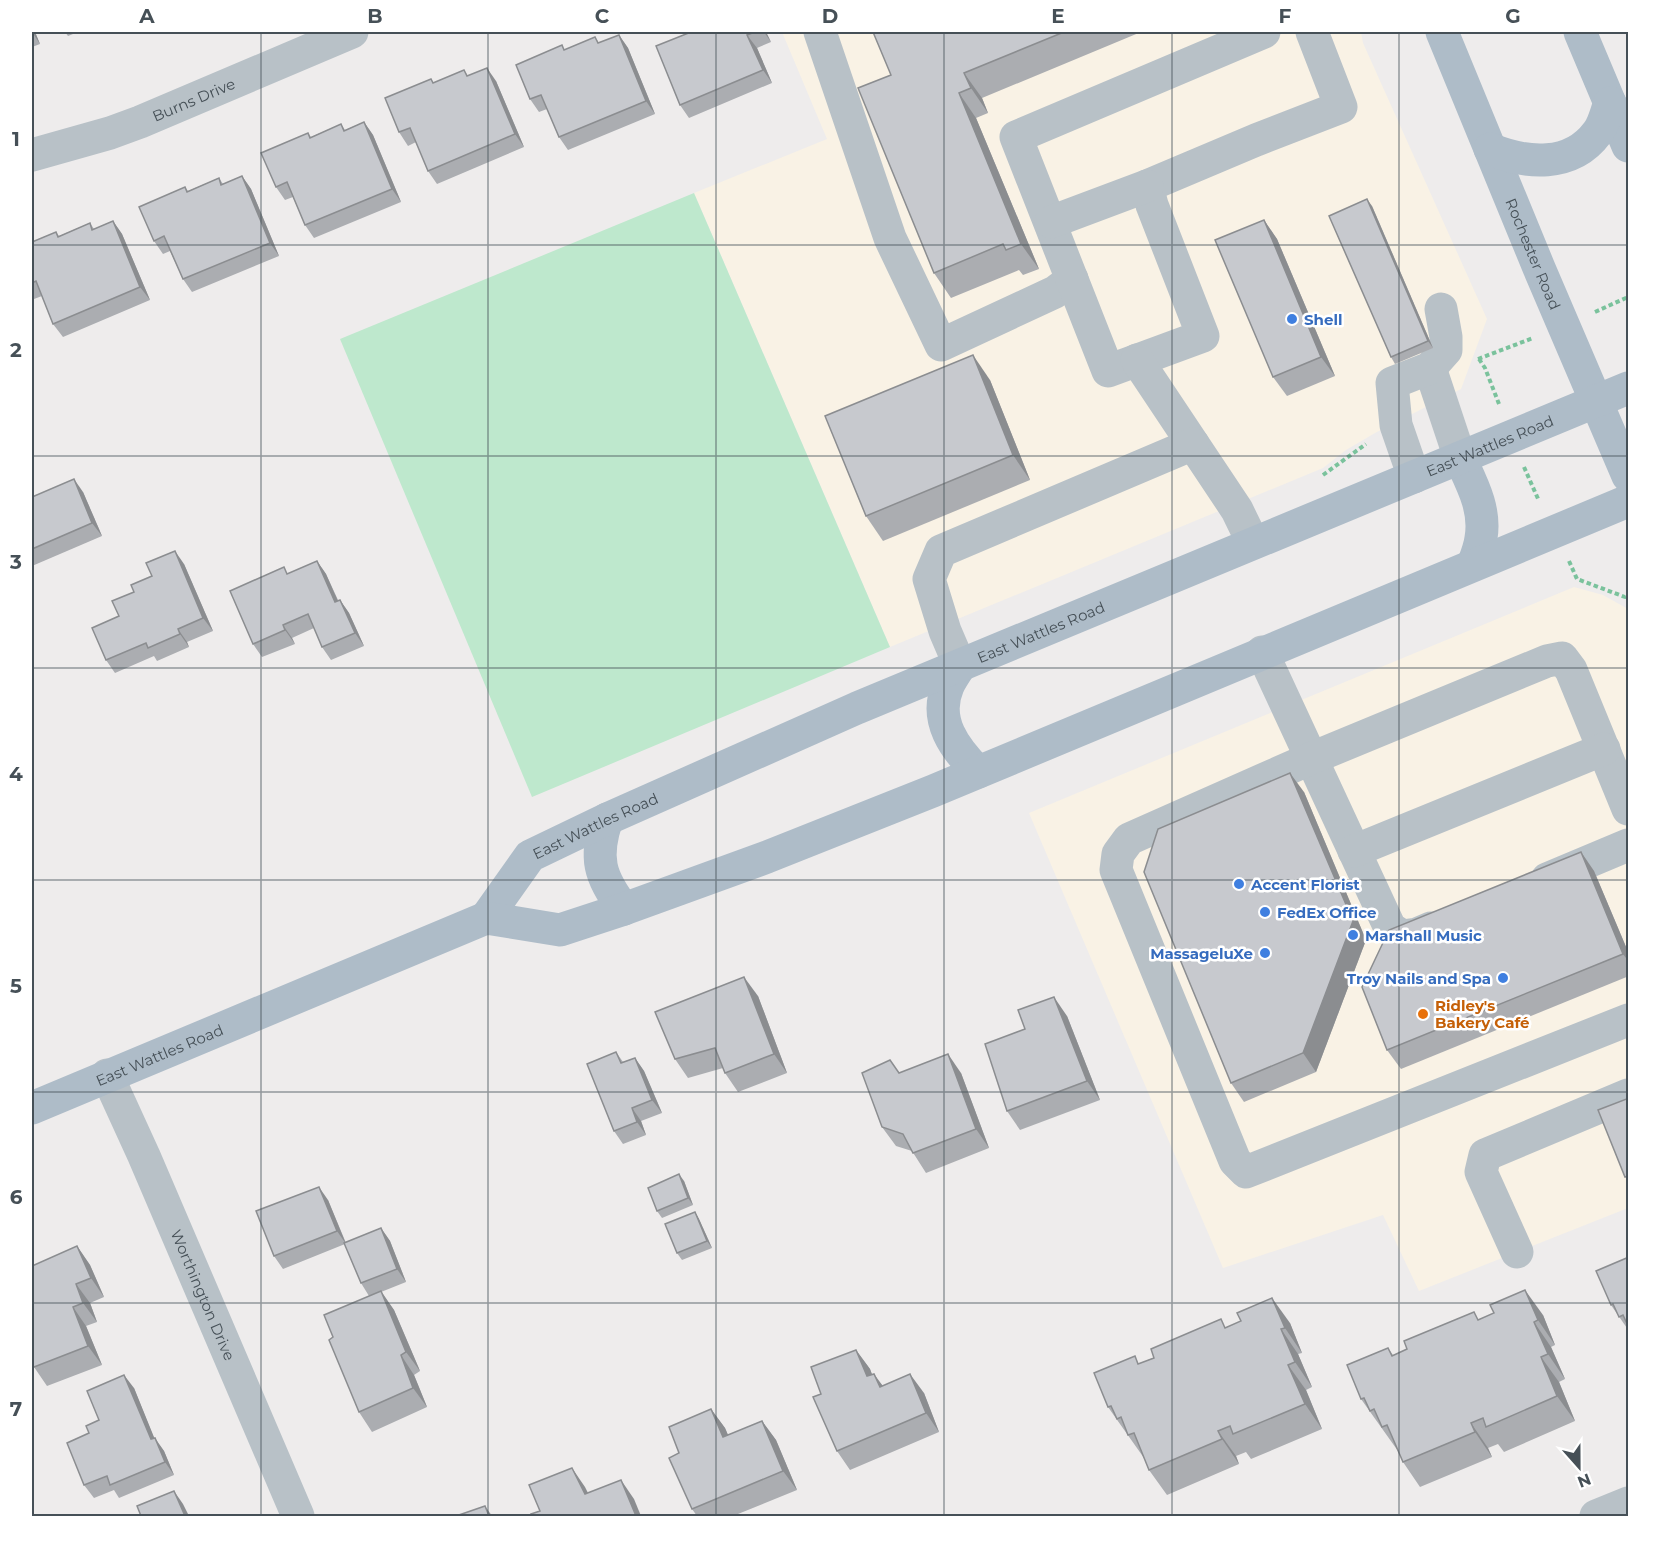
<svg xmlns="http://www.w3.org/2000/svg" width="1660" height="1548" font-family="Montserrat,sans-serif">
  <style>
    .commercial { fill: #f9f2e5 }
    .green { fill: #bee8cd }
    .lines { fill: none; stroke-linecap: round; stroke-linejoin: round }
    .path { stroke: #7ac29c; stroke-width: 4; stroke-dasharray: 4.5 3; stroke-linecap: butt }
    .minor { stroke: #b8c1c7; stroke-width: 33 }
    .major { stroke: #aebcc8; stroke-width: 33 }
    .wall { fill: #abadb1 }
    .shaded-wall { fill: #8b8d90 }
    .building { fill: #c7c9ce; stroke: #8b8d90; stroke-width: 1.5 }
    .grid { fill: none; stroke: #465057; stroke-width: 1.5; stroke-opacity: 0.55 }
    .shop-dot { fill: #3f7fe0; stroke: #fff; stroke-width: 2 }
    .food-dot { fill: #e8710a; stroke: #fff; stroke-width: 2 }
    .labels { text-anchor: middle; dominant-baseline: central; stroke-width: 5; stroke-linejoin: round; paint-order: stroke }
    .street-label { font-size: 15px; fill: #465057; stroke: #fff }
    .shop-label { font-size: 15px; font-weight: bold; fill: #366cbe; stroke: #fff; text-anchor: start }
    .food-label { font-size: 15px; font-weight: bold; fill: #c56008; stroke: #fff; text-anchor: start }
    .neatline { fill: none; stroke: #465057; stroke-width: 2 }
    .grid-label { font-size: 20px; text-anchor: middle; font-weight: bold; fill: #465057 }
  </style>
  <rect width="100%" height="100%" fill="#eeecec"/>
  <g class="commercial">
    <polygon points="782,32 1361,32 1363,43 1487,319 1461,389 1375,433 1346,450 1323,468 890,647 694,193 827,139"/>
    <polygon points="1574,587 1603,595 1628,609 1628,1208 1419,1291 1383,1215 1223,1268 1029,813"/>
  </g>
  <polygon class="green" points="694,193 890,647 532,797 340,339"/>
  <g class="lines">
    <g class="path">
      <polyline points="1595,312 1628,297"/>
      <polyline points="1478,359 1533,338"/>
      <polyline points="1479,359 1485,368 1499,404"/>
      <polyline points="1524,467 1539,501"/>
      <polyline points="1323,475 1366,444"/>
      <polyline points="1569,561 1577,579 1625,597 1628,593"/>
    </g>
    <g class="minor">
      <polyline points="820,32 890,238 941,345 1055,292 1072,279"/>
      <polyline points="1264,32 1016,137 1108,371 1203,336 1152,205 1147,186 1256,140 1341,107 1312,32"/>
      <path id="s1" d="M32 155 110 133 140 122 352 32"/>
      <polyline points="1051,222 1147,186"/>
      <polyline points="1137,360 1237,510 1253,543"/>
      <polyline points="1430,368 1460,458"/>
      <polyline points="1414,477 1396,425 1392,383 1430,368 1446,350 1446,337 1441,309"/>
      <polyline points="1262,652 1390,928 1402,936 1417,934 1431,928"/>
      <polyline points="960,666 945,631 929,579 941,551 1193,444"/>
      <polyline points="1628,809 1571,670 1562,658 1547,661 1312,758 1129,839 1118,854 1116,870 1235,1161 1246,1172 1628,1020"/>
      <polyline points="1354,851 1604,749"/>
      <polyline points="1547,879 1628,845"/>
      <path id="s2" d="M107 1075 144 1156 298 1516"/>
      <polyline points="1517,1252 1481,1172 1485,1155 1628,1095"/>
      <polyline points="1596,1516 1628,1503"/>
    </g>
    <g class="major">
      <path id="s3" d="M1442 32 1539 268 1628 476"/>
      <polyline points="1580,32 1628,146"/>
      <path d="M1490 149C1526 164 1571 168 1597 133 1604 125 1606 112 1610 103"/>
      <path d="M1460 458C1472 484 1486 509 1481 538 1480 547 1476 557 1473 565"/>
      <path d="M960 666C956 672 951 679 948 686 933 720 955 749 978 772"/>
      <path d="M607 819C594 857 599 877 624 909"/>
      <path id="s4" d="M486 918 530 856 607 819 857 708 1628 388"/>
      <path id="s5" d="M32 1108 486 918 560 930 624 909 767 857 933 791 1628 501"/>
    </g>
  </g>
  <g class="wall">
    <polygon points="32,32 35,32 40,44 32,47"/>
    <polygon points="65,32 78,32 68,36"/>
    <polygon points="691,32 766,32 771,42 757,48 772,83 689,118 680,105"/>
    <polygon points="873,32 1141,32 982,98 988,113 976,118 1039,269 1023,275 1019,270 951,298 934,273 891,75"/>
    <polygon points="619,35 628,48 655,114 568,150 559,137 547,109 539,112 530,99 565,50 595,37 599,43"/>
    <polygon points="464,70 468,76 496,81 524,147 437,184 428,171 416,142 408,146 399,132 431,79 434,83"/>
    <polygon points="364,122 373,135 401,202 314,238 305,225 293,197 285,200 276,187 308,133 311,137 341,124 345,130"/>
    <polygon points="242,176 251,189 279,256 192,292 183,279 170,251 163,254 154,241 185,187 188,191 219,178 223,184"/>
    <polygon points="1372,206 1433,348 1395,364 1391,357"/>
    <polygon points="1264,220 1277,239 1335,376 1287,396 1273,377"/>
    <polygon points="113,221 122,234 150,300 63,337 53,324 42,296 34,299 32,296 32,242 56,232 59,236 90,223 94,229"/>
    <polygon points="990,380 1030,480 883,541 866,516"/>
    <polygon points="83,492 102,536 32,566 32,497"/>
    <polygon points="317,561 326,574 338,600 340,600 349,613 364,646 331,660 322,647 314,628 292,638 295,644 262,657 253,644 288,574"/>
    <polygon points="184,564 213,631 187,642 189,647 157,661 154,656 115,673 106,660 119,616 134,592 152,576"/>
    <polygon points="1304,792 1366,940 1316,1072 1244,1102 1231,1083"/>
    <polygon points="1581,852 1594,871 1629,954 1629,976 1401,1069 1387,1050"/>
    <polygon points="758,996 787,1073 738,1092 725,1073 723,1068 688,1078 675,1059"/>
    <polygon points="1067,1016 1100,1100 1020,1130 1007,1111"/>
    <polygon points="616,1052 623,1062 635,1058 644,1071 662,1113 641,1121 646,1135 623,1144 614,1131"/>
    <polygon points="899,1073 961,1073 989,1148 926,1173 912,1151 896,1146 882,1127"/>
    <polygon points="684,1181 693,1205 662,1218 657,1211"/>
    <polygon points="328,1200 346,1243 381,1228 390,1241 406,1282 381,1292 394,1310 420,1371 414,1375 427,1407 372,1432 359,1412 333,1337 369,1296 361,1283 345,1244 283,1269 274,1256"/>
    <polygon points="695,1212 699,1219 712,1248 682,1260 677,1253"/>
    <polygon points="77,1246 90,1265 104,1297 90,1303 97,1322 86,1326 102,1365 47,1386 34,1367"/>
    <polygon points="1629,1257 1629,1331 1611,1305"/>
    <polygon points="1543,1315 1555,1345 1551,1347 1565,1379 1559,1382 1575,1421 1504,1452 1498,1444 1488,1448 1492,1457 1420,1487 1403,1462 1398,1451 1361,1399 1388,1348 1393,1355 1479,1319"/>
    <polygon points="1290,1323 1302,1353 1298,1354 1312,1387 1306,1390 1322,1429 1251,1459 1246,1452 1236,1456 1239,1464 1167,1495 1149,1470 1144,1458 1108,1407 1141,1363 1227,1327"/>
    <polygon points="856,1350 870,1369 872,1375 883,1386 924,1393 939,1432 850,1470 837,1451 821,1394"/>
    <polygon points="134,1388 154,1438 164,1451 174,1475 119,1498 114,1490 94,1498 84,1485 89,1433 99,1420"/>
    <polygon points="711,1409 725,1428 728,1435 762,1421 776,1440 797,1490 733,1516 697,1516 692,1509 679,1453"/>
  </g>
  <g class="shaded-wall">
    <polygon points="32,32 35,32 40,44"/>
    <polygon points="764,32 766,32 771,42"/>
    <polygon points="619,35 628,48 655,114 646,101"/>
    <polygon points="747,35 757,48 772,83 763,70"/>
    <polygon points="487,68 496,81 524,147 515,134"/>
    <polygon points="964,73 982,98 988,113 971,88"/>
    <polygon points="959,93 976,118 1039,269 1021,244"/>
    <polygon points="364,122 373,135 401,202 392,189"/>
    <polygon points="242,176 251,189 279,256 270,243"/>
    <polygon points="1367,199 1372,206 1433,348 1428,341"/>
    <polygon points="1264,220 1277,239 1335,376 1321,357"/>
    <polygon points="113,221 122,234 150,300 140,287"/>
    <polygon points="973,355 990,380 1030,480 1013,455"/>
    <polygon points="74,479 83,492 102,536 92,523"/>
    <polygon points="175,551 184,564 213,631 203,618"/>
    <polygon points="317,561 326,574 344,615 335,602"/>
    <polygon points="340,600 349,613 364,646 355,633"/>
    <polygon points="283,625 292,638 295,644 285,630"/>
    <polygon points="178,629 187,642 189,647 180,634"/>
    <polygon points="1290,773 1304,792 1366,940 1316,1072 1303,1053"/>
    <polygon points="1581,852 1594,871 1629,954 1629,962 1623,954"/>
    <polygon points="744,977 758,996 787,1073 774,1054"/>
    <polygon points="1054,997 1067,1016 1100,1100 1087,1081"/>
    <polygon points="948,1054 961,1073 989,1148 976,1129"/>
    <polygon points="635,1058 644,1071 662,1113 652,1100"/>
    <polygon points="632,1108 641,1121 646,1135 637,1122"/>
    <polygon points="679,1174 684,1181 693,1205 688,1198"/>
    <polygon points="319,1187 328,1200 346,1244 337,1231"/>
    <polygon points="695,1212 699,1219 712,1248 707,1241"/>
    <polygon points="381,1228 390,1241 406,1282 397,1269"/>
    <polygon points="77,1246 90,1265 104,1297 91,1278"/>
    <polygon points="76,1284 90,1303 97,1322 83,1303"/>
    <polygon points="1525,1290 1543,1315 1555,1345 1538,1320"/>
    <polygon points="381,1291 394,1310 420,1371 406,1352"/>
    <polygon points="1272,1298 1290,1323 1302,1353 1285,1328"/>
    <polygon points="73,1307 86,1326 102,1365 88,1346"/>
    <polygon points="1534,1322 1551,1347 1565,1379 1548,1354"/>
    <polygon points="1281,1329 1298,1354 1312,1387 1295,1362"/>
    <polygon points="856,1350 870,1369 880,1395 867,1376"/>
    <polygon points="401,1355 414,1375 427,1407 413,1388"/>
    <polygon points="1541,1357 1559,1382 1575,1421 1557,1396"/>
    <polygon points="1288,1365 1306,1390 1322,1429 1305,1404"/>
    <polygon points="874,1374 888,1393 880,1387"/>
    <polygon points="910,1374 924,1393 939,1432 926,1413"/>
    <polygon points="124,1375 134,1388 160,1452 151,1439"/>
    <polygon points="711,1409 725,1428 737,1456 723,1437"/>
    <polygon points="762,1421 776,1440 797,1490 783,1471"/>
    <polygon points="1471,1423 1488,1448 1492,1457 1475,1432"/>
    <polygon points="1218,1431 1236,1456 1239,1464 1222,1439"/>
    <polygon points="155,1438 164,1451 174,1475 165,1462"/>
    <polygon points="572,1468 585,1487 598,1513 585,1494"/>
    <polygon points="621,1480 634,1499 641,1516 636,1516"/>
    <polygon points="174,1491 183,1504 189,1516 185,1516"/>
    <polygon points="485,1506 492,1516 489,1516"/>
  </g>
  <g class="building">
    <polygon points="691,32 755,32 747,35 763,70 680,105 656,46"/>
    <polygon points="873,32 1064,32 964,73 971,88 959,93 1021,244 1006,250 1003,244 934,273 858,88 891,75"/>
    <polygon points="619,35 646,101 559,137 541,95 530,99 516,65 562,45 564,50 595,37 598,43"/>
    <polygon points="487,68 515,134 428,171 410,128 399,132 385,98 431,79 433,83 464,70 467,76"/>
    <polygon points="364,122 392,189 305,225 287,182 276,187 261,153 308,133 310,138 341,124 344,131"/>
    <polygon points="242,176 270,243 183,279 164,236 154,241 139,207 185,187 187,192 219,178 221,185"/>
    <polygon points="1367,199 1428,341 1391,357 1329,216"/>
    <polygon points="1264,220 1321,357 1273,377 1215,240"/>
    <polygon points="113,221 140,287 53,324 36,281 32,283 32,242 56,232 58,237 90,223 92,230"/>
    <polygon points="973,355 1013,455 866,516 825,416"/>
    <polygon points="74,479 92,523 32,549 32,497"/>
    <polygon points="175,551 203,618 178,629 180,634 148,648 146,643 106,660 92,628 119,616 112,601 134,592 131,585 152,576 146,563"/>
    <polygon points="317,561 335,602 340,600 355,633 322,647 308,614 283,625 285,630 253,644 230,591 284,567 287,574"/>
    <polygon points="1290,773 1353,921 1303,1053 1231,1083 1144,872 1158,829"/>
    <polygon points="1581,852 1623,954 1387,1050 1362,987 1389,930"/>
    <polygon points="744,977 774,1054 725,1073 715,1048 675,1059 655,1012"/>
    <polygon points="1054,997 1087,1081 1007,1111 985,1044 1025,1029 1018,1010"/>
    <polygon points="616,1052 621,1063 635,1058 652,1100 632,1108 637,1122 614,1131 587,1064"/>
    <polygon points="948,1054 976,1129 913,1153 903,1134 882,1127 862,1073 890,1060 899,1073"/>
    <polygon points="1629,1098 1629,1176 1625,1177 1598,1110"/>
    <polygon points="679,1174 688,1198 657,1211 648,1188"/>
    <polygon points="319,1187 337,1231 274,1256 256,1211"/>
    <polygon points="695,1212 707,1241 677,1253 665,1224"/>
    <polygon points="381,1228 397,1269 361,1283 344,1243"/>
    <polygon points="77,1246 91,1278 76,1284 83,1303 73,1307 88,1346 34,1367 32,1363 32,1266"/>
    <polygon points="1629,1257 1629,1328 1623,1315 1619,1317 1613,1304 1611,1305 1596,1271"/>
    <polygon points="1525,1290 1538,1320 1534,1322 1548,1354 1541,1357 1557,1396 1486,1427 1483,1418 1471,1423 1475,1432 1403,1462 1387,1425 1382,1427 1374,1409 1370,1411 1364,1398 1361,1399 1347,1365 1388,1348 1392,1356 1407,1349 1404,1341 1474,1312 1478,1320 1494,1313 1490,1305"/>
    <polygon points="381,1291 406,1352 401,1355 413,1388 359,1412 329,1340 333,1337 324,1315"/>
    <polygon points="1272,1298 1285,1328 1281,1329 1295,1362 1288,1365 1305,1404 1233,1434 1230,1426 1218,1431 1222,1439 1149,1470 1134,1433 1128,1435 1121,1417 1117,1419 1111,1406 1108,1407 1094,1373 1135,1356 1138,1364 1154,1358 1151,1349 1221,1319 1225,1328 1241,1321 1237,1313"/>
    <polygon points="856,1350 867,1376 874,1374 880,1387 910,1374 926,1413 837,1451 813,1397 821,1394 811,1367"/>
    <polygon points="124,1375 151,1439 155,1438 165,1462 110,1485 107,1476 84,1485 67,1443 89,1433 86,1426 99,1420 87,1391"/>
    <polygon points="711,1409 723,1437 762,1421 783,1471 692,1509 669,1458 679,1453 669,1427"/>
    <polygon points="572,1468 585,1494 621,1480 636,1516 532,1516 531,1514 540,1511 529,1485"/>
    <polygon points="174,1491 185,1516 141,1516 137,1506"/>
    <polygon points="485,1506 489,1516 456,1516"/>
  </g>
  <path class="grid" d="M261 32V1516M488 32V1516M716 32V1516M944 32V1516M1172 32V1516M1399 32V1516M32 245H1628M32 456H1628M32 668H1628M32 880H1628M32 1092H1628M32 1303H1628"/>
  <g class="shop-dot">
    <circle cx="1292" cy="319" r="6"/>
    <circle cx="1239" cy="884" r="6"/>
    <circle cx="1265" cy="912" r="6"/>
    <circle cx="1353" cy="935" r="6"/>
    <circle cx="1265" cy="953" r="6"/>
    <circle cx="1503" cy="978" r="6"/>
  </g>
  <circle class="food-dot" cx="1423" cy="1014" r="6"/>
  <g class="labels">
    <g class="street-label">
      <text stroke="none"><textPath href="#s1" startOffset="171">Burns Drive</textPath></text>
      <text stroke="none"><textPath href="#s3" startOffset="240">Rochester Road</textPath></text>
      <text stroke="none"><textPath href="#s4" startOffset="1120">East Wattles Road</textPath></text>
      <text stroke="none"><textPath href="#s4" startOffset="634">East Wattles Road</textPath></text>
      <text stroke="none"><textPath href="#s4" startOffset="148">East Wattles Road</textPath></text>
      <text stroke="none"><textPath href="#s5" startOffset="138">East Wattles Road</textPath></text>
      <text stroke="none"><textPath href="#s2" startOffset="240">Worthington Drive</textPath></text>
    </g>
    <g class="shop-label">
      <text x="1304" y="319">Shell</text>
      <text x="1251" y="884">Accent Florist</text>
      <text x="1277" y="912">FedEx Office</text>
      <text x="1365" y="935">Marshall Music</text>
      <text x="1253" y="953" text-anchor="end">MassageluXe</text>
      <text x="1491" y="978" text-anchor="end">Troy Nails and Spa</text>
    </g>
    <g class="food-label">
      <text x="1435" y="1005">Ridley's<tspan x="1435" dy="17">Bakery Café</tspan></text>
    </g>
  </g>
  <rect width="1660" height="1548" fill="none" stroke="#ffffff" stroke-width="66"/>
  <g transform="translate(1579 1467) rotate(159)" stroke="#ffffff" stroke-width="4.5" paint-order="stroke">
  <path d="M0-4.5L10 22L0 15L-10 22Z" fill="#465057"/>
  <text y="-9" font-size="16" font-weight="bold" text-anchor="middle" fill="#465057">N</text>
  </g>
  <rect x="33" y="33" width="1594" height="1482" class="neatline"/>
  <g class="grid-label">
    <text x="147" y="23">A</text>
    <text x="375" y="23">B</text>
    <text x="602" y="23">C</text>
    <text x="830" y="23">D</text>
    <text x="1058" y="23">E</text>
    <text x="1285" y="23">F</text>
    <text x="1513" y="23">G</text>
    <text x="16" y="146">1</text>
    <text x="16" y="357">2</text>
    <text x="16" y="569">3</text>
    <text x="16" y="781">4</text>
    <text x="16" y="993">5</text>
    <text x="16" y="1204">6</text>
    <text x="16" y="1416">7</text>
  </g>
</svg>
